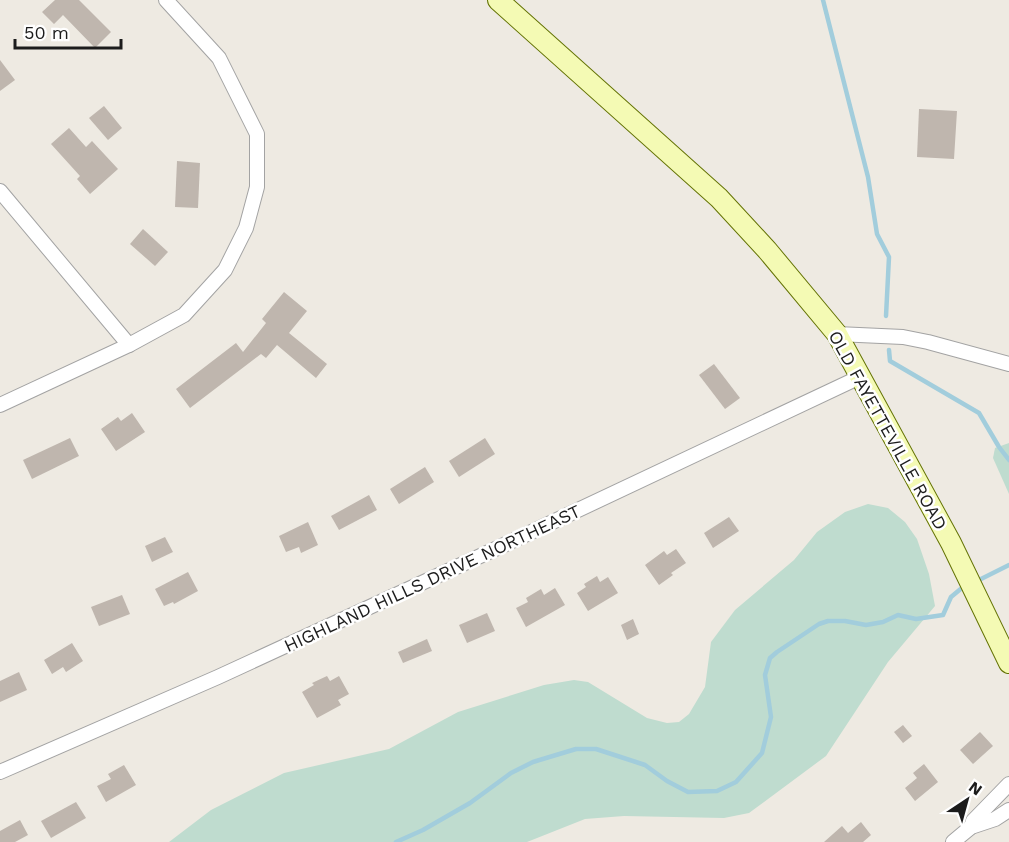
<svg xmlns="http://www.w3.org/2000/svg" width="1009" height="842" font-family="'Work Sans',sans-serif">
  <style>
    .wetland { fill: #bfdccf }
    .lines { fill: none; stroke-linecap: round; stroke-linejoin: round }
    .stream { stroke: #a2cddc; stroke-width: 4.5 }
    .building { fill: #bfb6ae }
    .street-casing { stroke: #a3a3a3; stroke-width: 16 }
    .secondary-casing { stroke: #647304; stroke-width: 22 }
    .street { stroke: #fff; stroke-width: 14 }
    .secondary { stroke: #f4fab4; stroke-width: 20 }
    .labels { text-anchor: middle; dominant-baseline: central; stroke-width: 5; stroke-linejoin: round; paint-order: stroke }
    .street-label { font-size: 18px; fill: #1c1c1c; stroke: #fff }
  </style>
  <rect width="100%" height="100%" fill="#eeeae2"/>
  <g class="wetland">
    <polygon points="1009,443 1009,494 993,458 995,448"/>
    <polygon points="868,504 888,508 905,522 917,539 929,574 935,606 888,662 826,756 749,813 724,818 624,816 585,819 527,842 169,842 211,810 284,773 389,749 458,712 544,685 574,680 588,682 647,718 667,723 679,722 689,714 705,687 711,642 735,610 794,560 817,532 845,512"/>
  </g>
  <g class="lines">
    <g class="stream">
      <polyline points="823,0 868,177 877,234 889,257 886,316"/>
      <polyline points="889,350 890,361 979,413 999,447 1009,460"/>
      <polyline points="981,579 1009,565"/>
      <polyline points="396,842 423,830 470,803 511,773 533,762 576,749 596,749 645,765 667,781 688,792 717,791 736,782 762,753 771,717 765,675 770,658 777,652 819,624 828,621 845,621 866,625 883,622 898,615 916,619 943,615 951,597 963,587"/>
    </g>
  </g>
  <g class="building">
    <polygon points="55,0 79,0 111,32 95,48 63,15 54,24 42,12"/>
    <polygon points="0,60 15,80 0,91"/>
    <polygon points="104,106 122,128 108,140 89,118"/>
    <polygon points="919,109 957,111 954,159 917,157"/>
    <polygon points="69,128 86,147 92,141 118,169 90,194 77,179 80,176 51,144"/>
    <polygon points="177,161 200,163 198,208 175,207"/>
    <polygon points="143,229 168,252 155,266 130,244"/>
    <polygon points="284,292 307,311 289,333 327,364 316,378 277,345 266,358 261,354 190,408 176,389 236,343 243,352 266,323 262,319"/>
    <polygon points="714,364 740,398 725,409 699,375"/>
    <polygon points="132,413 145,432 116,451 101,429 118,417 121,421"/>
    <polygon points="70,438 79,456 32,479 23,460"/>
    <polygon points="485,438 495,454 459,477 449,461"/>
    <polygon points="425,467 434,482 399,504 390,489"/>
    <polygon points="369,495 377,510 339,530 331,516"/>
    <polygon points="729,517 739,531 713,548 704,533"/>
    <polygon points="308,522 318,545 301,553 299,547 286,552 279,536"/>
    <polygon points="165,537 173,552 152,562 145,546"/>
    <polygon points="676,549 686,563 671,573 673,575 659,585 645,565 664,551 667,555"/>
    <polygon points="188,572 198,591 174,604 173,602 164,606 155,589"/>
    <polygon points="597,576 600,582 608,577 618,593 588,611 577,593 586,587 584,584"/>
    <polygon points="555,588 565,605 526,627 516,608 528,602 526,598 541,589 544,595"/>
    <polygon points="122,595 130,614 99,626 91,607"/>
    <polygon points="487,613 495,631 467,643 459,625"/>
    <polygon points="633,619 639,634 627,640 621,625"/>
    <polygon points="427,639 432,651 403,663 398,652"/>
    <polygon points="72,643 83,661 66,672 63,667 52,674 44,660"/>
    <polygon points="19,672 27,690 0,702 0,681"/>
    <polygon points="327,676 330,681 339,676 349,694 338,700 341,705 317,718 302,692 314,685 312,683"/>
    <polygon points="903,725 912,736 903,743 894,732"/>
    <polygon points="980,732 993,746 973,764 960,750"/>
    <polygon points="924,764 938,782 915,801 905,788 917,778 913,773"/>
    <polygon points="124,765 136,785 106,802 97,786 111,779 108,774"/>
    <polygon points="76,802 86,818 51,838 41,821"/>
    <polygon points="20,820 28,835 15,842 0,842 0,831"/>
    <polygon points="861,822 871,835 863,842 824,842 842,826 848,833"/>
  </g>
  <g class="lines">
    <defs>
      <g id="street">
        <polyline points="0,191 129,345"/>
        <polyline points="837,334 903,337 928,342 1009,364"/>
        <polyline points="0,405 129,345 184,315 225,270 246,228 257,187 257,134 219,58 166,0"/>
        <polyline points="0,772 218,677 491,551 860,377"/>
        <polyline points="971,827 973,821 1009,784"/>
        <polyline points="953,842 971,827 995,819 1009,810"/>
      </g>
      <polyline id="secondary" points="498,0 719,198 767,250 837,334 951,543 1009,663"/>
    </defs>
    <use href="#street" class="street-casing"/>
    <use href="#secondary" class="secondary-casing"/>
    <use href="#street" class="street"/>
    <use href="#secondary" class="secondary"/>
  </g>
  <g class="labels">
    <g class="street-label">
      <text transform="translate(888 430) rotate(61)">OLD FAYETTEVILLE ROAD</text>
      <text transform="translate(432 578) rotate(-25)">HIGHLAND HILLS DRIVE NORTHEAST</text>
    </g>
  </g>
  <g transform="translate(967 800) rotate(36)" stroke="#ffffff" stroke-width="4.5" paint-order="stroke">
  <path d="M0-4.5L10 22L0 15L-10 22Z" fill="#1c1c1c"/>
  <text y="-9" font-size="16" font-weight="bold" text-anchor="middle" fill="#1c1c1c">N</text>
  </g>
  <path d="M15 39v9h106v-9" fill="none" stroke="#1c1c1c" stroke-width="3"/>
  <text x="24" y="39" font-size="18" fill="#1c1c1c" stroke="#ffffff" stroke-width="4.5" paint-order="stroke">50 m</text>
</svg>
